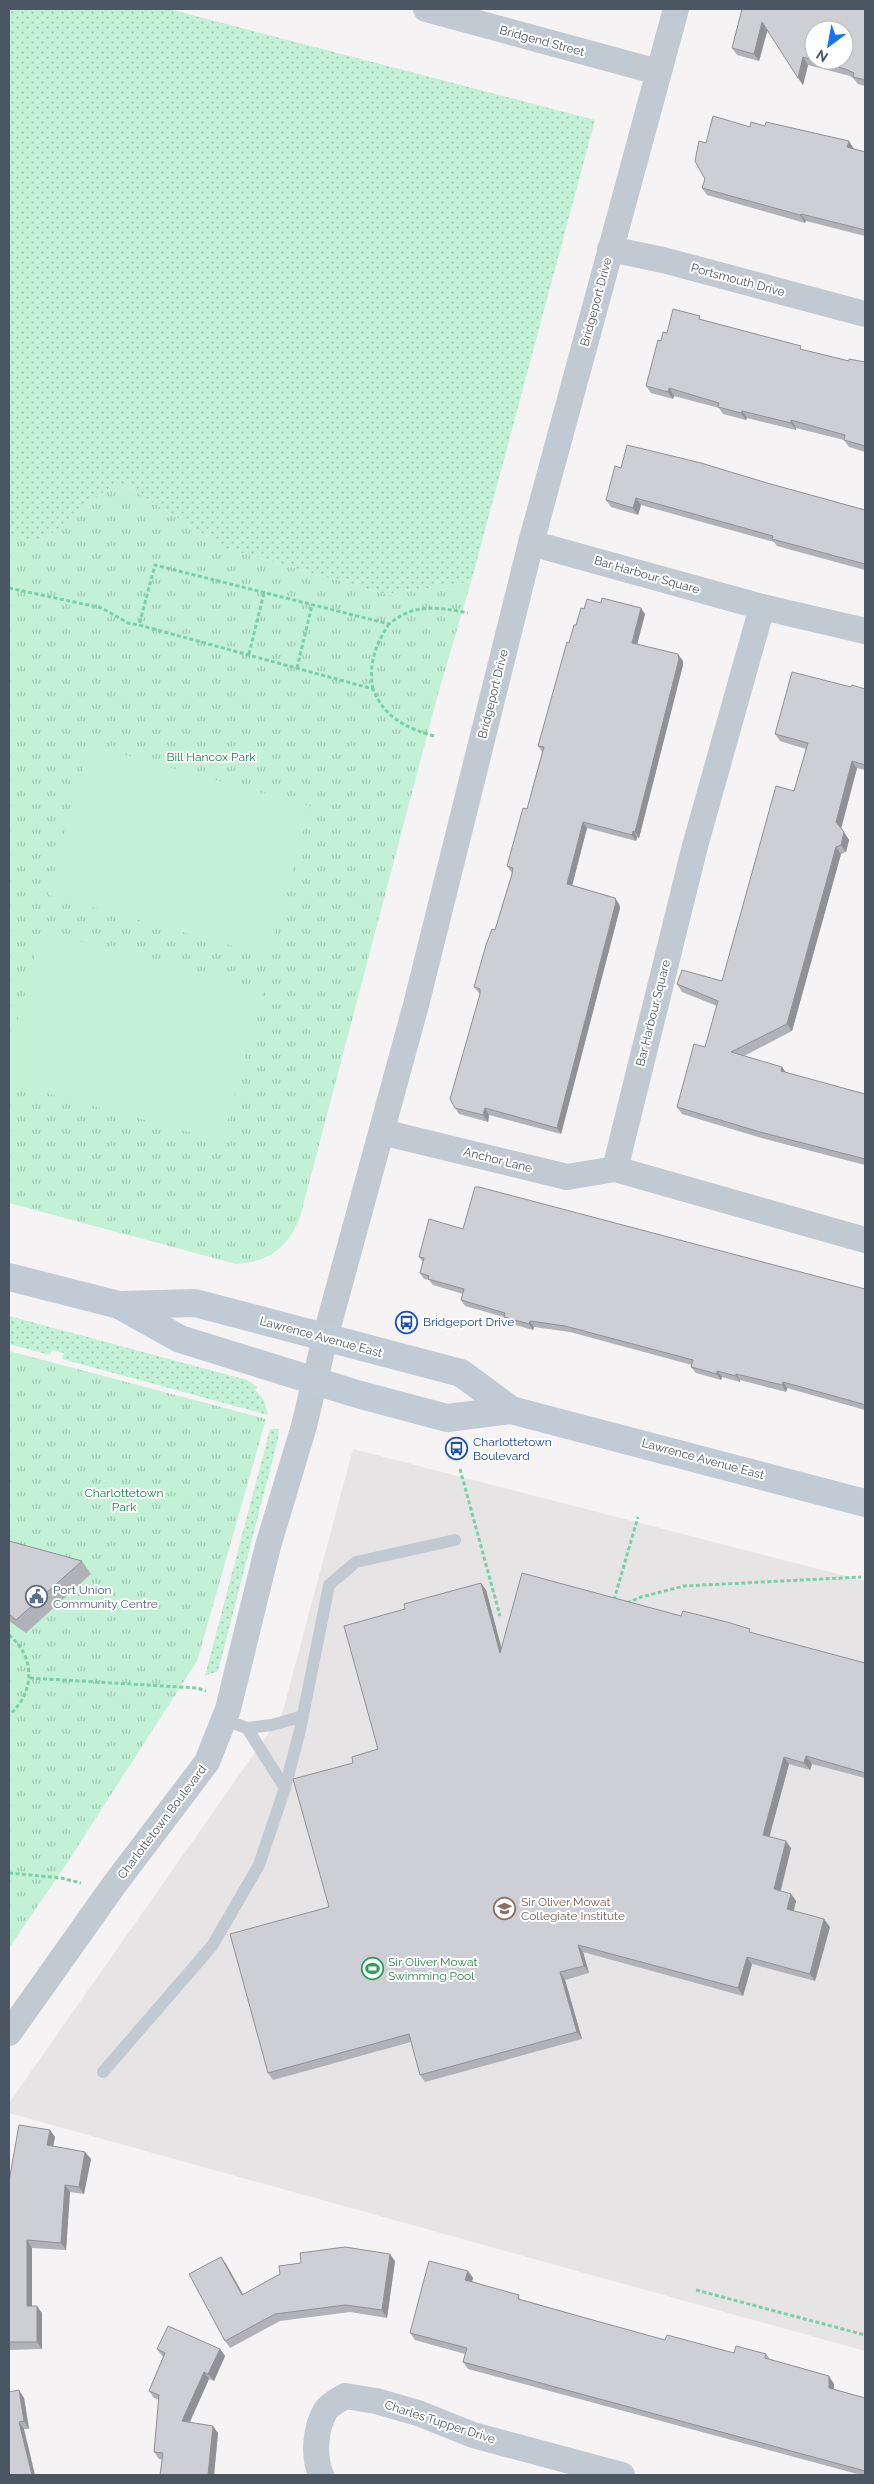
<svg xmlns="http://www.w3.org/2000/svg" width="874" height="2484" font-family="Raleway,sans-serif">
  <style>
    .education { fill: #e6e4e5 }
    .grass { fill: url(#grass-dots) }
    .park { fill: url(#park-tufts) }
    .pitch { fill: #c3f1d5 }
    .lines { fill: none; stroke-linecap: round; stroke-linejoin: round }
    .path { stroke: #7ad0a6; stroke-width: 3; stroke-dasharray: 4 2.5; stroke-linecap: butt }
    .lane { stroke: #c1cad2; stroke-width: 12 }
    .street { stroke: #c1cad2; stroke-width: 26 }
    .secondary { stroke: #c1cbd6; stroke-width: 28 }
    .wall { fill: #b0b2b7 }
    .shaded-wall { fill: #909195 }
    .building { fill: #cdcfd5; stroke: #909195; fill-rule: evenodd }
    .labels { text-anchor: middle; dominant-baseline: central; stroke-width: 4; stroke-linejoin: round; paint-order: stroke }
    .street-label { font-size: 12px; fill: #4a5661; stroke: #fff }
    .park-label { font-size: 12px; fill: #17864f; stroke: #fff }
    .transit-label { font-size: 12px; fill: #164399; stroke: #fff; text-anchor: start }
    .service-label { font-size: 12px; fill: #4e5e75; stroke: #fff; text-anchor: start }
    .education-label { font-size: 12px; fill: #785e54; stroke: #fff; text-anchor: start }
    .leisure-label { font-size: 12px; fill: #27864d; stroke: #fff; text-anchor: start }
  </style>
  <defs>
    <pattern id="grass-dots" width="8" height="8" patternUnits="userSpaceOnUse" patternTransform="scale(1.25)"><rect width="8" height="8" fill="#c3f1d5"/><path d="M2 2h.1M6 6h.1" fill="none" stroke="#a0c6b0" stroke-width="1.8" stroke-linecap="round"/></pattern>
    <pattern id="park-tufts" width="24" height="20" patternUnits="userSpaceOnUse" patternTransform="scale(1.25)"><rect width="24" height="20" fill="#c3f1d5"/><path d="M3 7l-1-3M5 7V3M7 7l1-3M15 17l-1-3M17 17v-4M19 17l1-3" fill="none" stroke="#a0c6b0"/></pattern>
  </defs>
  <rect width="100%" height="100%" fill="#f5f3f3"/>
  <polygon class="education" points="353,1449 865,1581 865,2351 9,2113 9,2103 282,1714"/>
  <g class="grass">
    <polygon points="9,9 169,9 595,120 471,582 385,594 228,549 118,481 41,542 9,535"/>
    <polygon points="9,1316 247,1380 257,1387 255,1390 264,1400 268,1415 62,1359 64,1353 52,1350 50,1355 9,1344"/>
    <polygon points="270,1429 279,1429 278,1439 218,1671 205,1676"/>
  </g>
  <g class="park">
    <path d="M118 481 228 549 385 594 471 582 438 694 300 1217C287 1249 270 1261 236 1264L9 1203V535L41 542Z"/>
    <polygon points="9,1351 266,1419 197,1661 67,1863 9,1948"/>
  </g>
  <g class="pitch">
    <polygon points="89,745 310,806 269,956 48,895"/>
    <polygon points="42,931 263,991 222,1141 9,1083 9,1052"/>
  </g>
  <g class="lines">
    <g class="path">
      <polyline points="9,588 102,608 128,623 139,625"/>
      <polyline points="249,654 264,593"/>
      <polyline points="297,668 312,605"/>
      <path d="M373 689C368 665 376 643 389 624"/>
      <path d="M434 736C406 728 384 717 373 689L139 625 155 565 389 624C414 603 438 607 468 613"/>
      <polyline points="460,1469 500,1616"/>
      <polyline points="614,1600 638,1517"/>
      <polyline points="627,1603 641,1597 684,1586 861,1577"/>
      <path d="M9 1635C36 1657 35 1693 9 1715"/>
      <polyline points="30,1678 197,1688 206,1691"/>
      <polyline points="9,1873 61,1878 81,1883"/>
      <polyline points="696,2290 865,2335"/>
    </g>
    <g class="lane">
      <polyline points="224,1720 247,1728 272,1725 303,1716"/>
      <polyline points="247,1728 285,1788"/>
      <polyline points="103,2072 212,1946 259,1865 285,1788 300,1730 329,1585 356,1562 455,1540"/>
    </g>
    <g class="street">
      <polyline points="426,9 658,72"/>
      <polyline points="610,249 663,260 865,314"/>
      <polyline points="531,543 762,607 865,631"/>
      <polyline points="762,607 695,846 615,1169 865,1240"/>
      <polyline points="382,1132 567,1177 615,1169"/>
      <polyline points="9,2033 114,1885 207,1762 228,1709 268,1546 304,1426 325,1338 416,1005 531,543 676,9"/>
      <path d="M321 2475C313 2456 315 2428 326 2410 330 2404 339 2400 345 2396L376 2401 418 2413 473 2435 622 2475"/>
    </g>
    <g class="secondary">
      <polyline points="9,1277 119,1305 180,1339 357,1394 447,1418 511,1410 865,1503"/>
      <polyline points="119,1305 195,1303 461,1373 511,1410"/>
    </g>
  </g>
  <g class="wall">
    <polygon points="742,9 865,9 865,86 858,84 853,78 850,76 808,65 803,85 767,29 759,61 737,55 732,48"/>
    <polygon points="750,127 854,149 865,152 865,236 806,221 805,223 707,195 702,188 705,179 706,143"/>
    <polygon points="702,320 803,350 849,361 865,362 865,452 849,447 844,440 796,428 796,430 747,418 746,420 723,414 719,408 674,396 673,399 651,393 646,386 661,341 667,333"/>
    <polygon points="621,468 767,483 865,510 865,570 777,546 774,542 641,505 638,515 611,507 606,500"/>
    <polygon points="584,609 645,614 637,644 683,661 683,665 639,838 637,837 636,841 587,828 572,885 615,898 619,904 620,908 561,1134 489,1115 488,1122 459,1114 455,1108 480,994 479,993 474,987 495,930 512,873 507,866 527,809 542,752 538,746 569,643"/>
    <polygon points="851,687 865,689 865,770 857,768 841,828 849,840 846,852 841,854 792,1031 744,1056 782,1067 786,1073 865,1094 865,1165 765,1139 682,1114 677,1107 705,1047 717,1006 682,992 677,984 722,981 794,791 806,749 780,741 775,734"/>
    <polygon points="463,1229 865,1289 865,1410 787,1388 786,1392 740,1380 740,1382 722,1377 721,1380 696,1373 691,1367 692,1365 570,1332 534,1327 533,1330 508,1323 504,1317 465,1306 461,1300 463,1294 433,1285 429,1280 424,1279 420,1273 423,1262 419,1257"/>
    <polygon points="9,1541 82,1561 91,1574 26,1633 9,1621"/>
    <polygon points="486,1590 501,1648 681,1616 753,1634 865,1663 865,1778 812,1764 810,1770 789,1764 769,1837 791,1848 781,1891 791,1894 796,1901 794,1911 830,1927 815,1981 752,1964 743,1996 583,1952 589,1973 565,1980 582,2039 425,2082 420,2075 411,2042 273,2080 268,2073 329,1907 353,1763 378,1749"/>
    <polygon points="50,2130 55,2137 53,2146 85,2152 91,2159 84,2194 70,2192 66,2250 32,2248 32,2306 42,2313 42,2349 9,2350 9,2181"/>
    <polygon points="221,2257 226,2264 243,2294 395,2261 387,2318 350,2312 280,2321 230,2348 225,2341"/>
    <polygon points="468,2271 473,2278 472,2281 523,2300 582,2317 665,2340 734,2353 766,2354 770,2359 834,2384 834,2389 865,2398 865,2475 861,2475 468,2369 463,2362 465,2354 415,2340 410,2333"/>
    <polygon points="157,2349 220,2349 225,2356 214,2381 209,2379 190,2422 218,2433 214,2475 160,2475 162,2459 159,2459 154,2452 159,2400 154,2398 149,2391 163,2357"/>
    <polygon points="24,2398 29,2429 24,2429 9,2475"/>
  </g>
  <g class="shaded-wall">
    <polygon points="762,22 768,29 759,61 754,54"/>
    <polygon points="803,57 808,65 803,85 798,78"/>
    <polygon points="849,141 854,149 852,154 847,147"/>
    <polygon points="801,214 806,221 805,223 800,215"/>
    <polygon points="669,388 674,396 673,399 668,392"/>
    <polygon points="742,411 747,418 746,420 741,413"/>
    <polygon points="791,420 796,428 796,430 791,423"/>
    <polygon points="636,498 641,505 638,515 633,508"/>
    <polygon points="641,608 645,614 636,649 632,643"/>
    <polygon points="678,654 683,661 683,665 639,838 635,832"/>
    <polygon points="852,761 857,768 841,829 836,822"/>
    <polygon points="583,822 587,828 571,890 567,884"/>
    <polygon points="633,831 637,837 636,841 632,835"/>
    <polygon points="844,832 849,840 846,852 841,845"/>
    <polygon points="836,847 841,854 792,1031 787,1024"/>
    <polygon points="615,898 619,904 620,908 561,1134 557,1128"/>
    <polygon points="782,1067 787,1074 781,1071"/>
    <polygon points="485,1108 489,1115 488,1122 483,1115"/>
    <polygon points="530,1321 534,1327 533,1330 529,1324"/>
    <polygon points="717,1371 722,1377 721,1380 717,1374"/>
    <polygon points="736,1374 740,1380 740,1382 736,1376"/>
    <polygon points="783,1382 787,1388 786,1392 782,1385"/>
    <polygon points="481,1583 486,1590 505,1661 500,1653"/>
    <polygon points="806,1756 812,1764 810,1770 804,1763"/>
    <polygon points="784,1757 789,1764 768,1842 763,1835"/>
    <polygon points="786,1841 791,1848 779,1896 774,1889"/>
    <polygon points="791,1894 796,1901 792,1916 787,1909"/>
    <polygon points="824,1919 830,1927 815,1981 810,1974"/>
    <polygon points="578,1945 583,1952 589,1973 584,1966"/>
    <polygon points="747,1957 752,1964 743,1996 738,1988"/>
    <polygon points="560,1972 565,1980 582,2039 577,2032"/>
    <polygon points="50,2130 55,2137 52,2152 47,2145"/>
    <polygon points="85,2152 91,2159 84,2194 79,2187"/>
    <polygon points="65,2185 70,2192 66,2250 61,2243"/>
    <polygon points="27,2240 32,2248 32,2313 27,2306"/>
    <polygon points="390,2254 395,2261 387,2318 382,2310"/>
    <polygon points="221,2257 226,2264 247,2302 242,2295"/>
    <polygon points="468,2271 473,2278 470,2287 465,2280"/>
    <polygon points="37,2306 42,2313 42,2349 37,2342"/>
    <polygon points="220,2349 225,2356 214,2381 208,2374"/>
    <polygon points="204,2372 209,2379 187,2428 182,2421"/>
    <polygon points="829,2376 834,2384 834,2395 829,2388"/>
    <polygon points="19,2390 24,2398 29,2429 24,2421"/>
    <polygon points="19,2422 24,2429 35,2475 32,2475"/>
    <polygon points="213,2426 218,2433 214,2475 208,2475"/>
  </g>
  <g class="building">
    <path d="M742 9H865V80L853 77 854 73 845 69 803 57 798 78 762 22 754 54 732 48ZM814 30H844V60H814Z"/>
    <polygon points="713,116 750,127 751,122 765,126 766,122 849,141 847,147 865,152 865,230 801,214 800,215 702,188 705,179 695,161 699,141 706,143"/>
    <polygon points="673,309 700,316 699,319 801,346 800,349 849,361 849,359 865,362 865,446 844,440 845,435 791,420 791,423 742,411 741,413 718,407 719,403 669,388 668,392 646,386 658,340 661,341 663,332 667,333"/>
    <polygon points="627,445 701,463 767,483 865,510 865,564 772,539 773,536 636,498 633,508 606,500 615,466 621,468"/>
    <polygon points="602,598 641,608 632,643 678,654 679,659 635,832 633,831 632,835 583,822 567,884 615,898 616,902 557,1128 485,1108 483,1115 455,1108 450,1099 480,994 480,989 474,987 486,945 492,929 495,930 512,874 513,868 507,866 523,808 527,809 544,747 538,746 567,642 569,643 574,625 576,625 581,608 584,609 587,599 601,603"/>
    <polygon points="792,672 851,687 852,685 865,689 865,765 852,761 836,822 844,832 841,845 836,847 787,1024 731,1052 782,1067 781,1071 865,1094 865,1159 760,1132 677,1107 694,1044 705,1047 718,1001 677,984 682,970 722,981 776,786 794,791 808,743 775,734"/>
    <polygon points="475,1187 479,1187 865,1289 865,1405 859,1403 783,1382 782,1385 736,1374 736,1376 717,1371 717,1374 691,1367 693,1360 565,1326 530,1321 529,1324 504,1317 505,1313 461,1300 464,1289 428,1279 429,1276 420,1273 424,1258 419,1257 429,1219 463,1229"/>
    <polygon points="9,1541 82,1561 16,1620 9,1614"/>
    <polygon points="522,1573 681,1616 683,1611 727,1622 750,1629 749,1632 865,1663 865,1773 806,1756 804,1763 784,1757 763,1835 786,1841 774,1889 791,1894 787,1909 824,1919 810,1974 747,1957 738,1988 578,1945 584,1966 560,1972 577,2032 420,2075 409,2034 268,2073 230,1934 329,1907 293,1779 353,1763 352,1757 378,1749 344,1626 405,1609 404,1604 481,1583 500,1653"/>
    <polygon points="19,2125 50,2130 47,2145 85,2152 79,2187 65,2185 61,2243 27,2240 27,2306 37,2306 37,2342 9,2342 9,2181"/>
    <polygon points="345,2247 390,2254 382,2310 345,2305 275,2314 225,2341 189,2274 221,2257 242,2295 280,2274 279,2266 301,2263 300,2253"/>
    <polygon points="429,2261 468,2271 465,2280 519,2295 518,2299 582,2317 665,2340 667,2335 734,2353 736,2346 766,2354 765,2358 829,2376 829,2388 865,2398 865,2471 463,2362 467,2348 410,2333"/>
    <polygon points="168,2326 220,2349 208,2374 204,2372 182,2421 213,2426 208,2475 160,2475 163,2453 154,2452 159,2395 149,2391 165,2353 157,2349"/>
    <polygon points="19,2390 24,2421 19,2422 32,2475 9,2475 9,2392"/>
  </g>
  <defs>
    <symbol id="bus-ring" viewBox="-11 -11 22 22"><circle r="9.5" fill="#fff" stroke="#1a4fb4" stroke-width="1.5"/><path d="M-5-6H5V4H4V6H2V4H-2V6H-4V4H-5ZM-3.5-4V0h7V-4ZM-3.5 1.2v1.5H-2V1.2ZM2 1.2v1.5H3.5V1.2Z" fill="#1a4fb4"/></symbol>
    <symbol id="civic-ring" viewBox="-11 -11 22 22"><circle r="9.5" fill="#fff" stroke="#5c6f8a" stroke-width="1.5"/><path d="M-.6-6.5H3V-4.5H.6V-3L4-1V1h2V6H-6V1h2V-1L-.6-3ZM-1.2 2.5V6h2.4V2.5Z" fill="#5c6f8a"/></symbol>
    <symbol id="school-ring" viewBox="-11 -11 22 22"><circle r="9.5" fill="#fff" stroke="#8d6e63" stroke-width="1.5"/><path d="M0-5L7-2L0 1L-7-2ZM-4 1L0 2.5L4 1V4Q0 6-4 4Z" fill="#8d6e63"/></symbol>
    <symbol id="stadium-ring" viewBox="-11 -11 22 22"><circle r="9.5" fill="#fff" stroke="#2e9e5b" stroke-width="1.5"/><path d="M0-5a6.5 5 0 1 0 0 10a6.5 5 0 1 0 0-10ZM-3.5-1.8h7v3.6h-7Z" fill="#2e9e5b"/></symbol>
  </defs>
  <g fill-rule="evenodd">
    <use href="#bus-ring" x="394" y="1310" width="25" height="25"/>
    <use href="#bus-ring" x="444" y="1436" width="25" height="25"/>
    <use href="#civic-ring" x="24" y="1584" width="25" height="25"/>
    <use href="#school-ring" x="492" y="1896" width="25" height="25"/>
    <use href="#stadium-ring" x="360" y="1956" width="25" height="25"/>
  </g>
  <g class="labels">
    <g class="street-label">
      <text transform="translate(542 41) rotate(15)">Bridgend Street</text>
      <text transform="translate(738 280) rotate(15)">Portsmouth Drive</text>
      <text transform="translate(596 302) rotate(-75)">Bridgeport Drive</text>
      <text transform="translate(647 575) rotate(16)">Bar Harbour Square</text>
      <text transform="translate(493 694) rotate(-76)">Bridgeport Drive</text>
      <text transform="translate(653 1013) rotate(-76)">Bar Harbour Square</text>
      <text transform="translate(498 1160) rotate(14)">Anchor Lane</text>
      <text transform="translate(321 1337) rotate(15)">Lawrence Avenue East</text>
      <text transform="translate(703 1459) rotate(15)">Lawrence Avenue East</text>
      <text transform="translate(162 1822) rotate(-53)">Charlottetown Boulevard</text>
      <text transform="translate(440 2422) rotate(18)">Charles Tupper Drive</text>
    </g>
    <g class="park-label">
      <text x="211" y="757">Bill Hancox Park</text>
      <text x="124" y="1493">Charlottetown<tspan x="124" dy="14">Park</tspan></text>
    </g>
    <g class="transit-label">
      <text x="423" y="1322">Bridgeport Drive</text>
      <text x="473" y="1442">Charlottetown<tspan x="473" dy="14">Boulevard</tspan></text>
    </g>
    <g class="service-label">
      <text x="53" y="1590">Port Union<tspan x="53" dy="14">Community Centre</tspan></text>
    </g>
    <g class="education-label">
      <text x="521" y="1902">Sir Oliver Mowat<tspan x="521" dy="14">Collegiate Institute</tspan></text>
    </g>
    <g class="leisure-label">
      <text x="388" y="1962">Sir Oliver Mowat<tspan x="388" dy="14">Swimming Pool</tspan></text>
    </g>
  </g>
  <rect width="874" height="2484" fill="none" stroke="#4a5661" stroke-width="20"/>
  <g transform="translate(829 45) rotate(212)"><circle r="24" fill="#ffffff" stroke="#b7bbc0"/>
  <path d="M0-4L9 19L0 12L-9 19Z" fill="#1a73e8"/>
  <text y="-8" font-size="14" font-weight="bold" text-anchor="middle" fill="#4a5661">N</text>
  </g>
</svg>
